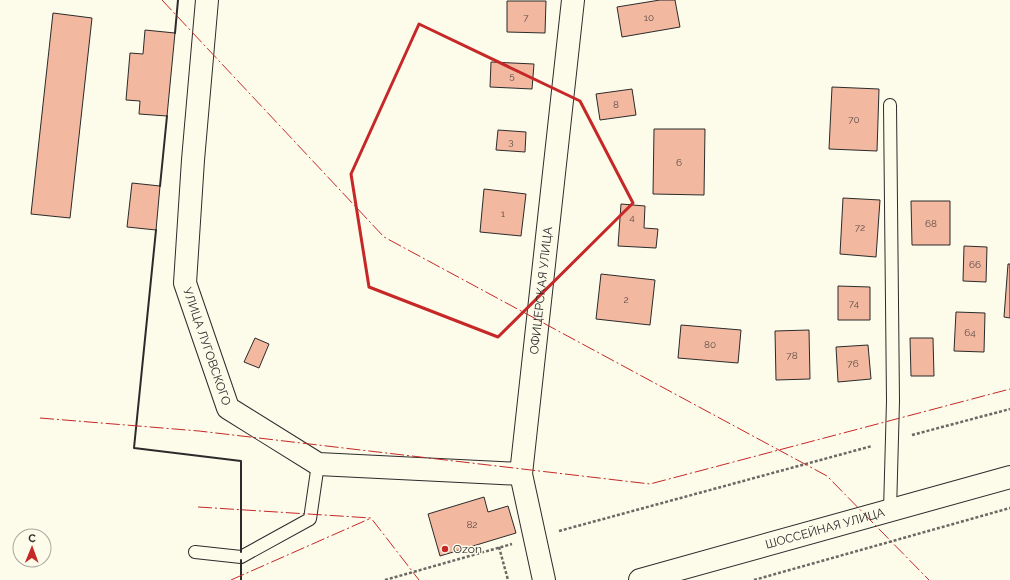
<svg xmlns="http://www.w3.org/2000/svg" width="1010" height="580" font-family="Raleway,sans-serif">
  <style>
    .building { fill: #f2b8a0; stroke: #2b2b2b }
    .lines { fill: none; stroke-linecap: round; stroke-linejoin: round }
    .lane-casing { stroke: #2b2b2b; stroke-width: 14 }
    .street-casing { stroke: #2b2b2b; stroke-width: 24 }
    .highway-casing { stroke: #2b2b2b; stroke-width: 24 }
    .path { stroke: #6a6964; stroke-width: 2.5; stroke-dasharray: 3 2; stroke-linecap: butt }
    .lane { stroke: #fdfbea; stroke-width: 12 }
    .street { stroke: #fdfbea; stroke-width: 22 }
    .highway { stroke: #fdfbea; stroke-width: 22 }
    .wall { stroke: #2b2b2b; stroke-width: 2 }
    .power { stroke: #c62828; stroke-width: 1; stroke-dasharray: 14 3 2 3; stroke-linecap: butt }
    .marked { fill: none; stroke: #c62828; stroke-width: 3; stroke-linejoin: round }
    .poi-dot { fill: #c62828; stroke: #fdfbea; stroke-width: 1.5 }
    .labels { text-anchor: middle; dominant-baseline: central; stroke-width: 3; stroke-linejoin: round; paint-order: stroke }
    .number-label { font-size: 10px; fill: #5d4e48 }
    .street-label { font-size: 12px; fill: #2b2b2b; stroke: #fdfbea }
    .poi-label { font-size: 12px; fill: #2b2b2b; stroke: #fdfbea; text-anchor: start }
  </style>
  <rect width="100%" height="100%" fill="#fdfbea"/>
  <g class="building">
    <polygon points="660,0 675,0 680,27 622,37 617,7"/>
    <polygon points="507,1 546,1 545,33 507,32"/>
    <polygon points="53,13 92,18 70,218 31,214"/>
    <polygon points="145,30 175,33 167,116 139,114 140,101 126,100 130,53 143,54"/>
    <polygon points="491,62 534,64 532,89 490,87"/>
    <polygon points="832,87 879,89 877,151 829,149"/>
    <polygon points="632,89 636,115 600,120 596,94"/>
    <polygon points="654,129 705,129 704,195 653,194"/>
    <polygon points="498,130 526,132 525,152 496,150"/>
    <polygon points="132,183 160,186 156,230 127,227"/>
    <polygon points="484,189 526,194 521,236 480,232"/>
    <polygon points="843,198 880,200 876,257 840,254"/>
    <polygon points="911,201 950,201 950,245 912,245"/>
    <polygon points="621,204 645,206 644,228 658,229 656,248 618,246"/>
    <polygon points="964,246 987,247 986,282 963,281"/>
    <polygon points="1008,264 1010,264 1010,318 1004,317"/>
    <polygon points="601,274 655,280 650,325 596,319"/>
    <polygon points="838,286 870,287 870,320 838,320"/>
    <polygon points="956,312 985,313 984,352 954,351"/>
    <polygon points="681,325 741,330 738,363 678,358"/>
    <polygon points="809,330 810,379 776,380 775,331"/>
    <polygon points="255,338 269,344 259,368 244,362"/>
    <polygon points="910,338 933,338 934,376 911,376"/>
    <polygon points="868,345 871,379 838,382 836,347"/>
    <polygon points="484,497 488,512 508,506 516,533 440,556 428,514"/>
  </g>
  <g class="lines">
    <defs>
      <g id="lane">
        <polyline points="890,511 893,401 890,105"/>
        <polyline points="195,552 241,557 310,519 318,464"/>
      </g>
      <g id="street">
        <path id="s1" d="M207 0 193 160 185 283 228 408 318 464 521 474"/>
        <path id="s2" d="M544 580 521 474 573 0"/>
      </g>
      <g id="highway">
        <path id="s3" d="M640 580 1010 477"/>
      </g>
    </defs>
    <use href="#lane" class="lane-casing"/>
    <use href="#street" class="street-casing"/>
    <use href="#highway" class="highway-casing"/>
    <g class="path">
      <polyline points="912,435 1010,409"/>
      <polyline points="559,531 872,446"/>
      <polyline points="499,547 508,580"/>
      <polyline points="385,580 512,544"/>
      <polyline points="754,580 1010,508"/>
    </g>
    <use href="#lane" class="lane"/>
    <use href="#street" class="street"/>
    <use href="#highway" class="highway"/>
    <g class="wall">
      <polyline points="175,33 178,0"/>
      <polyline points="160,186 167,116"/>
      <polyline points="156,230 134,448 241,461 241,552"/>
      <polyline points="241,580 241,560"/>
    </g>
    <g class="power">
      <polyline points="162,0 384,237 827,476 929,580"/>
      <polyline points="40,418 199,431 650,484 1010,389"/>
      <polyline points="198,507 371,518 419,580"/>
      <polyline points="231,580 369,519"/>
    </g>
  </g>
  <path class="marked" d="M419 24 580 101 633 203 498 337 369 287 351 174Z"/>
  <circle class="poi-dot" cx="445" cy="549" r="4"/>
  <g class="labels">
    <g class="number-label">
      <text x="526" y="17">7</text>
      <text x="649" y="17">10</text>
      <text x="512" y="75">5</text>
      <text x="616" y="104">8</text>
      <text x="854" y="119">70</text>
      <text x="511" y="141">3</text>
      <text x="679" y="162">6</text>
      <text x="503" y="213">1</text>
      <text x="632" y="217">4</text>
      <text x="931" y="223">68</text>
      <text x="860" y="227">72</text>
      <text x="975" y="264">66</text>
      <text x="626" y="299">2</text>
      <text x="854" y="303">74</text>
      <text x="970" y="332">64</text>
      <text x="710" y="344">80</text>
      <text x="792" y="355">78</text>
      <text x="853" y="363">76</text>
      <text x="472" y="524">82</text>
    </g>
    <g class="street-label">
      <text stroke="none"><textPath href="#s2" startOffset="293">ОФИЦЕРСКАЯ УЛИЦА</textPath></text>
      <text stroke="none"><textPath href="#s1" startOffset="351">УЛИЦА ЛУГОВСКОГО</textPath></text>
      <text stroke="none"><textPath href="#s3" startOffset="192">ШОССЕЙНАЯ УЛИЦА</textPath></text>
    </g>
    <g class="poi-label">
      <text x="453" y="549">Ozon</text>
    </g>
  </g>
  <g transform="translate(32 548) rotate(1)"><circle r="19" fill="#fdfbea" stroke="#a9a89e"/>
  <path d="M0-3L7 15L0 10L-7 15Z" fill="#c62828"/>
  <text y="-6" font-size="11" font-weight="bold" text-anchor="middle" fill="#2b2b2b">С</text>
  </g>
</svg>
